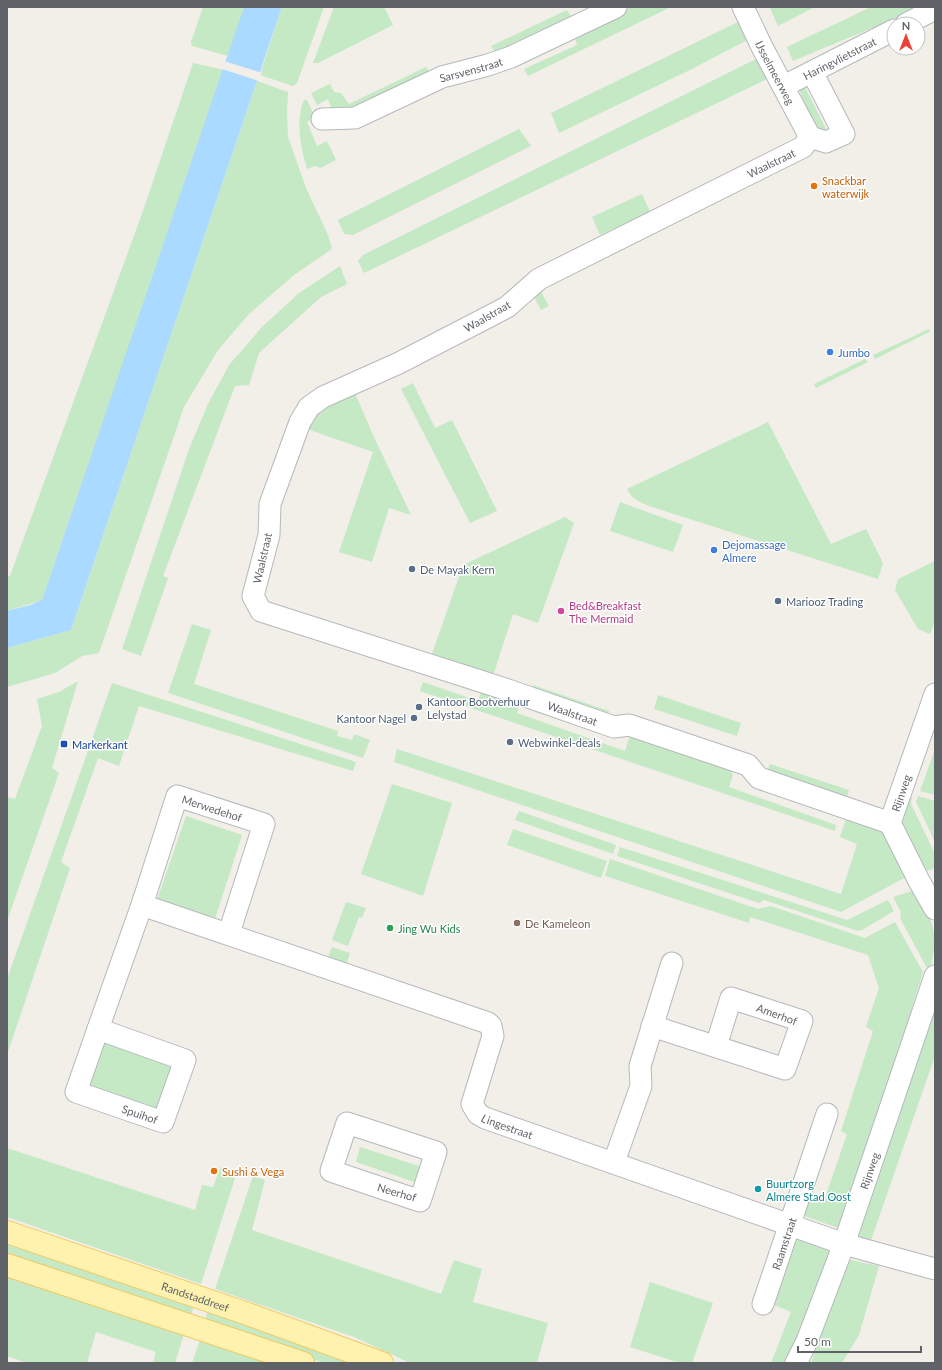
<svg xmlns="http://www.w3.org/2000/svg" width="942" height="1370" font-family="Lato,sans-serif">
  <style>
    .green { fill: #c5e8c5 }
    .water { fill: #aadaff }
    .pier { fill: #f1efe8 }
    .lines { fill: none; stroke-linecap: round; stroke-linejoin: round }
    .minor-casing { stroke: #b5b8bc; stroke-width: 23 }
    .major-casing { stroke: #f2c960; stroke-width: 24 }
    .minor { stroke: #fff; stroke-width: 21 }
    .major { stroke: #fff2af; stroke-width: 22 }
    .food-dot { fill: #e8710a; stroke: #fff; stroke-width: 1.5 }
    .shop-dot { fill: #3f7fe0; stroke: #fff; stroke-width: 1.5 }
    .service-dot { fill: #5c6f8a; stroke: #fff; stroke-width: 1.5 }
    .hotel-dot { fill: #d1479c; stroke: #fff; stroke-width: 1.5 }
    .transit-dot { fill: #1a4fb4; stroke: #fff; stroke-width: 1.5 }
    .education-dot { fill: #8d6e63; stroke: #fff; stroke-width: 1.5 }
    .leisure-dot { fill: #2e9e5b; stroke: #fff; stroke-width: 1.5 }
    .culture-dot { fill: #0f9aa8; stroke: #fff; stroke-width: 1.5 }
    .labels { text-anchor: middle; dominant-baseline: central; stroke-width: 3; stroke-linejoin: round; paint-order: stroke }
    .street-label { font-size: 11px; fill: #5f6368; stroke: #fff }
    .food-label { font-size: 11px; fill: #c56008; stroke: #fff; text-anchor: start }
    .shop-label { font-size: 11px; fill: #366cbe; stroke: #fff; text-anchor: start }
    .service-label { font-size: 11px; fill: #4e5e75; stroke: #fff; text-anchor: start }
    .hotel-label { font-size: 11px; fill: #b23c85; stroke: #fff; text-anchor: start }
    .transit-label { font-size: 11px; fill: #164399; stroke: #fff; text-anchor: start }
    .education-label { font-size: 11px; fill: #785e54; stroke: #fff; text-anchor: start }
    .leisure-label { font-size: 11px; fill: #27864d; stroke: #fff; text-anchor: start }
    .culture-label { font-size: 11px; fill: #0d838f; stroke: #fff; text-anchor: start }
  </style>
  <rect width="100%" height="100%" fill="#f1efe8"/>
  <g class="green">
    <polygon points="203,7 244,7 228,56 192,46 191,42"/>
    <polygon points="282,7 324,7 297,83 293,86 260,75"/>
    <polygon points="334,7 384,7 393,25 318,63 313,63"/>
    <polygon points="631,7 671,7 528,76 524,69 577,45 574,35"/>
    <polygon points="772,7 815,7 778,26 770,8"/>
    <polygon points="871,7 935,7 876,37 872,28 793,61 787,47"/>
    <polygon points="567,10 573,20 497,56 491,46"/>
    <polygon points="740,21 749,39 692,69 559,133 551,113"/>
    <polygon points="758,58 769,78 364,273 358,261 363,255"/>
    <polygon points="193,63 224,70 42,600 7,611 7,577 10,576 144,208"/>
    <polygon points="426,67 431,75 347,116 344,107 332,110 328,99 317,105 311,93 330,84 334,92 341,93 349,104"/>
    <polygon points="257,81 288,92 287,113 288,137 306,188 328,235 332,249 294,275 249,314 218,350 184,407 99,653 82,656 55,673 7,687 7,648 71,630"/>
    <polygon points="803,83 828,133 817,133 799,89"/>
    <path d="M304 100H307L315 117 307 122 317 146 327 141 336 160 320 168 315 166 307 169C301 149 295 120 304 100Z"/>
    <polygon points="519,129 531,146 353,235 344,234 338,220"/>
    <polygon points="642,194 650,212 600,235 592,217"/>
    <polygon points="340,266 347,284 321,297 259,353 249,385 235,386 163,576 168,578 141,656 122,649 189,449 208,404 229,365 263,326 299,293"/>
    <polygon points="544,285 542,294 549,306 541,310 534,297 529,294"/>
    <polygon points="929,329 931,331 875,359 873,355"/>
    <polygon points="865,359 868,362 816,388 814,384"/>
    <polygon points="413,383 435,428 452,420 497,511 470,523 401,389"/>
    <polygon points="355,393 373,435 411,515 389,508 372,562 339,552 373,452 307,429 315,408"/>
    <path d="M768 422 831 544 866 529 883 563 878 579 649 506C639 502 632 499 627 489Z"/>
    <polygon points="620,502 683,525 673,552 610,531"/>
    <polygon points="565,517 574,523 538,623 513,614 493,676 432,654 463,565"/>
    <polygon points="935,561 935,621 930,634 918,629 895,590 898,579"/>
    <polygon points="192,624 211,630 194,684 338,731 337,736 352,740 354,734 370,740 363,758 168,693"/>
    <polygon points="78,681 52,768 59,773 7,921 7,797 15,799 42,726 37,699 59,692"/>
    <polygon points="423,682 478,701 482,690 520,702 517,713 625,751 629,738 639,735 729,765 733,775 729,787 836,825 835,831 420,691"/>
    <polygon points="112,683 356,762 353,771 139,706 119,766 98,758 61,862 70,868 7,1055 7,979"/>
    <polygon points="533,685 609,711 607,717 531,691"/>
    <polygon points="658,695 741,723 737,736 654,709"/>
    <polygon points="397,749 841,894 857,844 840,837 848,813 883,828 908,876 841,912 394,762"/>
    <polygon points="935,749 935,795 920,791"/>
    <polygon points="770,764 849,790 847,797 767,771"/>
    <polygon points="392,784 452,803 423,896 361,874"/>
    <polygon points="918,796 935,801 935,842 916,802"/>
    <polygon points="912,797 911,804 935,854 935,868 924,872 901,824 906,803"/>
    <polygon points="519,811 616,845 613,854 515,820"/>
    <polygon points="186,816 242,835 215,919 157,900"/>
    <polygon points="513,829 607,861 601,878 507,845"/>
    <polygon points="620,847 847,920 888,900 894,911 862,930 858,931 764,900 759,903 617,856"/>
    <polygon points="610,859 758,909 771,906 865,938 895,922 923,972 907,1024 910,1033 844,1222 838,1228 799,1214 809,1192 825,1198 847,1134 841,1131 873,1031 866,1027 879,988 868,955 750,917 749,923 605,876"/>
    <path d="M918 889C933 926 940 932 929 972L900 918 901 912 893 897Z"/>
    <polygon points="346,902 366,908 362,918 359,917 348,946 332,940"/>
    <polygon points="332,947 350,953 345,969 326,963"/>
    <polygon points="935,1002 935,1056 870,1243 855,1234"/>
    <polygon points="103,1038 174,1063 158,1110 86,1086"/>
    <polygon points="360,1147 425,1168 420,1184 356,1162"/>
    <polygon points="7,1148 195,1210 202,1185 213,1187 221,1167 237,1172 201,1284 7,1217"/>
    <polygon points="253,1176 265,1180 252,1230 441,1294 454,1260 482,1269 473,1302 548,1323 537,1363 410,1363 354,1337 215,1289"/>
    <polygon points="794,1232 830,1247 831,1257 789,1363 771,1363 791,1312 772,1304"/>
    <polygon points="7,1239 194,1305 191,1316 7,1253"/>
    <polygon points="851,1260 879,1266 859,1335 842,1363 811,1363 846,1262"/>
    <polygon points="7,1272 184,1334 175,1363 153,1363 156,1352 96,1332 87,1363 27,1363 7,1356"/>
    <polygon points="650,1282 713,1303 692,1363 680,1363 630,1347"/>
    <polygon points="208,1310 367,1363 324,1363 205,1321"/>
    <polygon points="200,1340 278,1363 192,1363"/>
  </g>
  <polygon class="water" points="244,7 282,7 71,630 7,648 7,611 30,605 42,600"/>
  <polygon class="pier" points="224,61 262,73 259,81 222,69"/>
  <g class="lines">
    <defs>
      <g id="minor">
        <path id="s1" d="M743 7 762 47 810 137"/>
        <polyline points="906,24 935,9"/>
        <path id="s2" d="M812 72 844 134 826 142 810 137 803 147 539 279 507 307 490 316 399 363 323 397 309 407 300 422 270 504 269 535 253 596 261 611 508 690 614 727 629 725 748 765 759 778 890 823"/>
        <path id="s3" d="M784 86 894 30"/>
        <path id="s4" d="M322 119 355 118 442 77 488 65 511 57 616 7"/>
        <polyline points="935,694 890,823 919,881 935,909"/>
        <path id="s5" d="M229 933 264 824 177 796 142 905 488 1023 491 1026 493 1036 472 1104 478 1114 485 1118 844 1244 935 1269"/>
        <polyline points="652,1026 785,1069 802,1021 731,998 716,1046"/>
        <polygon points="98,1029 185,1060 163,1122 76,1092"/>
        <polyline points="98,1029 144,899"/>
        <polygon points="347,1123 436,1152 420,1201 331,1171"/>
        <polyline points="614,1162 641,1086 640,1066 672,963"/>
        <path id="s6" d="M763 1304 827 1114"/>
        <path id="s7" d="M796 1363 807 1341 844 1244 935 976"/>
      </g>
      <g id="major">
        <path id="s8" d="M7 1232 248 1314 382 1363"/>
        <polyline points="7,1265 303,1363"/>
      </g>
    </defs>
    <use href="#minor" class="minor-casing"/>
    <use href="#major" class="major-casing"/>
    <use href="#minor" class="minor"/>
    <use href="#major" class="major"/>
  </g>
  <g class="food-dot">
    <circle cx="814" cy="186" r="4"/>
    <circle cx="214" cy="1171" r="4"/>
  </g>
  <g class="shop-dot">
    <circle cx="830" cy="352" r="4"/>
    <circle cx="714" cy="550" r="4"/>
  </g>
  <g class="service-dot">
    <circle cx="412" cy="569" r="4"/>
    <circle cx="778" cy="601" r="4"/>
    <circle cx="419" cy="707" r="4"/>
    <circle cx="414" cy="718" r="4"/>
    <circle cx="510" cy="742" r="4"/>
  </g>
  <circle class="hotel-dot" cx="561" cy="611" r="4"/>
  <rect class="transit-dot" x="60" y="740" width="8" height="8" rx="2"/>
  <circle class="education-dot" cx="517" cy="923" r="4"/>
  <circle class="leisure-dot" cx="390" cy="928" r="4"/>
  <circle class="culture-dot" cx="758" cy="1189" r="4"/>
  <g class="labels">
    <g class="street-label">
      <text stroke="none"><textPath href="#s3" startOffset="62">Haringvlietstraat</textPath></text>
      <text stroke="none"><textPath href="#s4" startOffset="159">Sarsvenstraat</textPath></text>
      <text stroke="none"><textPath href="#s1" startOffset="73">IJsselmeerweg</textPath></text>
      <text transform="translate(771 163) rotate(-26)">Waalstraat</text>
      <text transform="translate(487 316) rotate(-30)">Waalstraat</text>
      <text transform="translate(262 558) rotate(-77)">Waalstraat</text>
      <text stroke="none"><textPath href="#s2" startOffset="1222">Waalstraat</textPath></text>
      <text transform="translate(901 793) rotate(-71)">Rijnweg</text>
      <text transform="translate(212 808) rotate(18)">Merwedehof</text>
      <text transform="translate(777 1014) rotate(20)">Amerhof</text>
      <text transform="translate(140 1114) rotate(19)">Spuihof</text>
      <text stroke="none"><textPath href="#s5" startOffset="815">Lingestraat</textPath></text>
      <text stroke="none"><textPath href="#s7" startOffset="206">Rijnweg</textPath></text>
      <text transform="translate(397 1192) rotate(16)">Neerhof</text>
      <text stroke="none"><textPath href="#s6" startOffset="64">Raamstraat</textPath></text>
      <text stroke="none"><textPath href="#s8" startOffset="199">Randstaddreef</textPath></text>
    </g>
    <g class="food-label">
      <text x="822" y="180">Snackbar<tspan x="822" dy="13">waterwijk</tspan></text>
      <text x="222" y="1171">Sushi &amp; Vega</text>
    </g>
    <g class="shop-label">
      <text x="838" y="352">Jumbo</text>
      <text x="722" y="544">Dejomassage<tspan x="722" dy="13">Almere</tspan></text>
    </g>
    <g class="service-label">
      <text x="420" y="569">De Mayak Kern</text>
      <text x="786" y="601">Mariooz Trading</text>
      <text x="427" y="701">Kantoor Bootverhuur<tspan x="427" dy="13">Lelystad</tspan></text>
      <text x="406" y="718" text-anchor="end">Kantoor Nagel</text>
      <text x="518" y="742">Webwinkel-deals</text>
    </g>
    <g class="hotel-label">
      <text x="569" y="605">Bed&amp;Breakfast<tspan x="569" dy="13">The Mermaid</tspan></text>
    </g>
    <g class="transit-label">
      <text x="72" y="744">Markerkant</text>
    </g>
    <g class="education-label">
      <text x="525" y="923">De Kameleon</text>
    </g>
    <g class="leisure-label">
      <text x="398" y="928">Jing Wu Kids</text>
    </g>
    <g class="culture-label">
      <text x="766" y="1183">Buurtzorg<tspan x="766" dy="13">Almere Stad Oost</tspan></text>
    </g>
  </g>
  <rect width="942" height="1370" fill="none" stroke="#5f6368" stroke-width="16"/>
  <g transform="translate(906 36)"><circle r="19" fill="#ffffff" stroke="#bfc1c3"/>
  <path d="M0-3L7 15L0 10L-7 15Z" fill="#ea4335"/>
  <text y="-6" font-size="11" font-weight="bold" text-anchor="middle" fill="#5f6368">N</text>
  </g>
  <path d="M798 1346v6h123v-6" fill="none" stroke="#5f6368" stroke-width="2"/>
  <text x="804" y="1346" font-size="12" fill="#5f6368" stroke="#ffffff" stroke-width="3" paint-order="stroke">50 m</text>
</svg>
